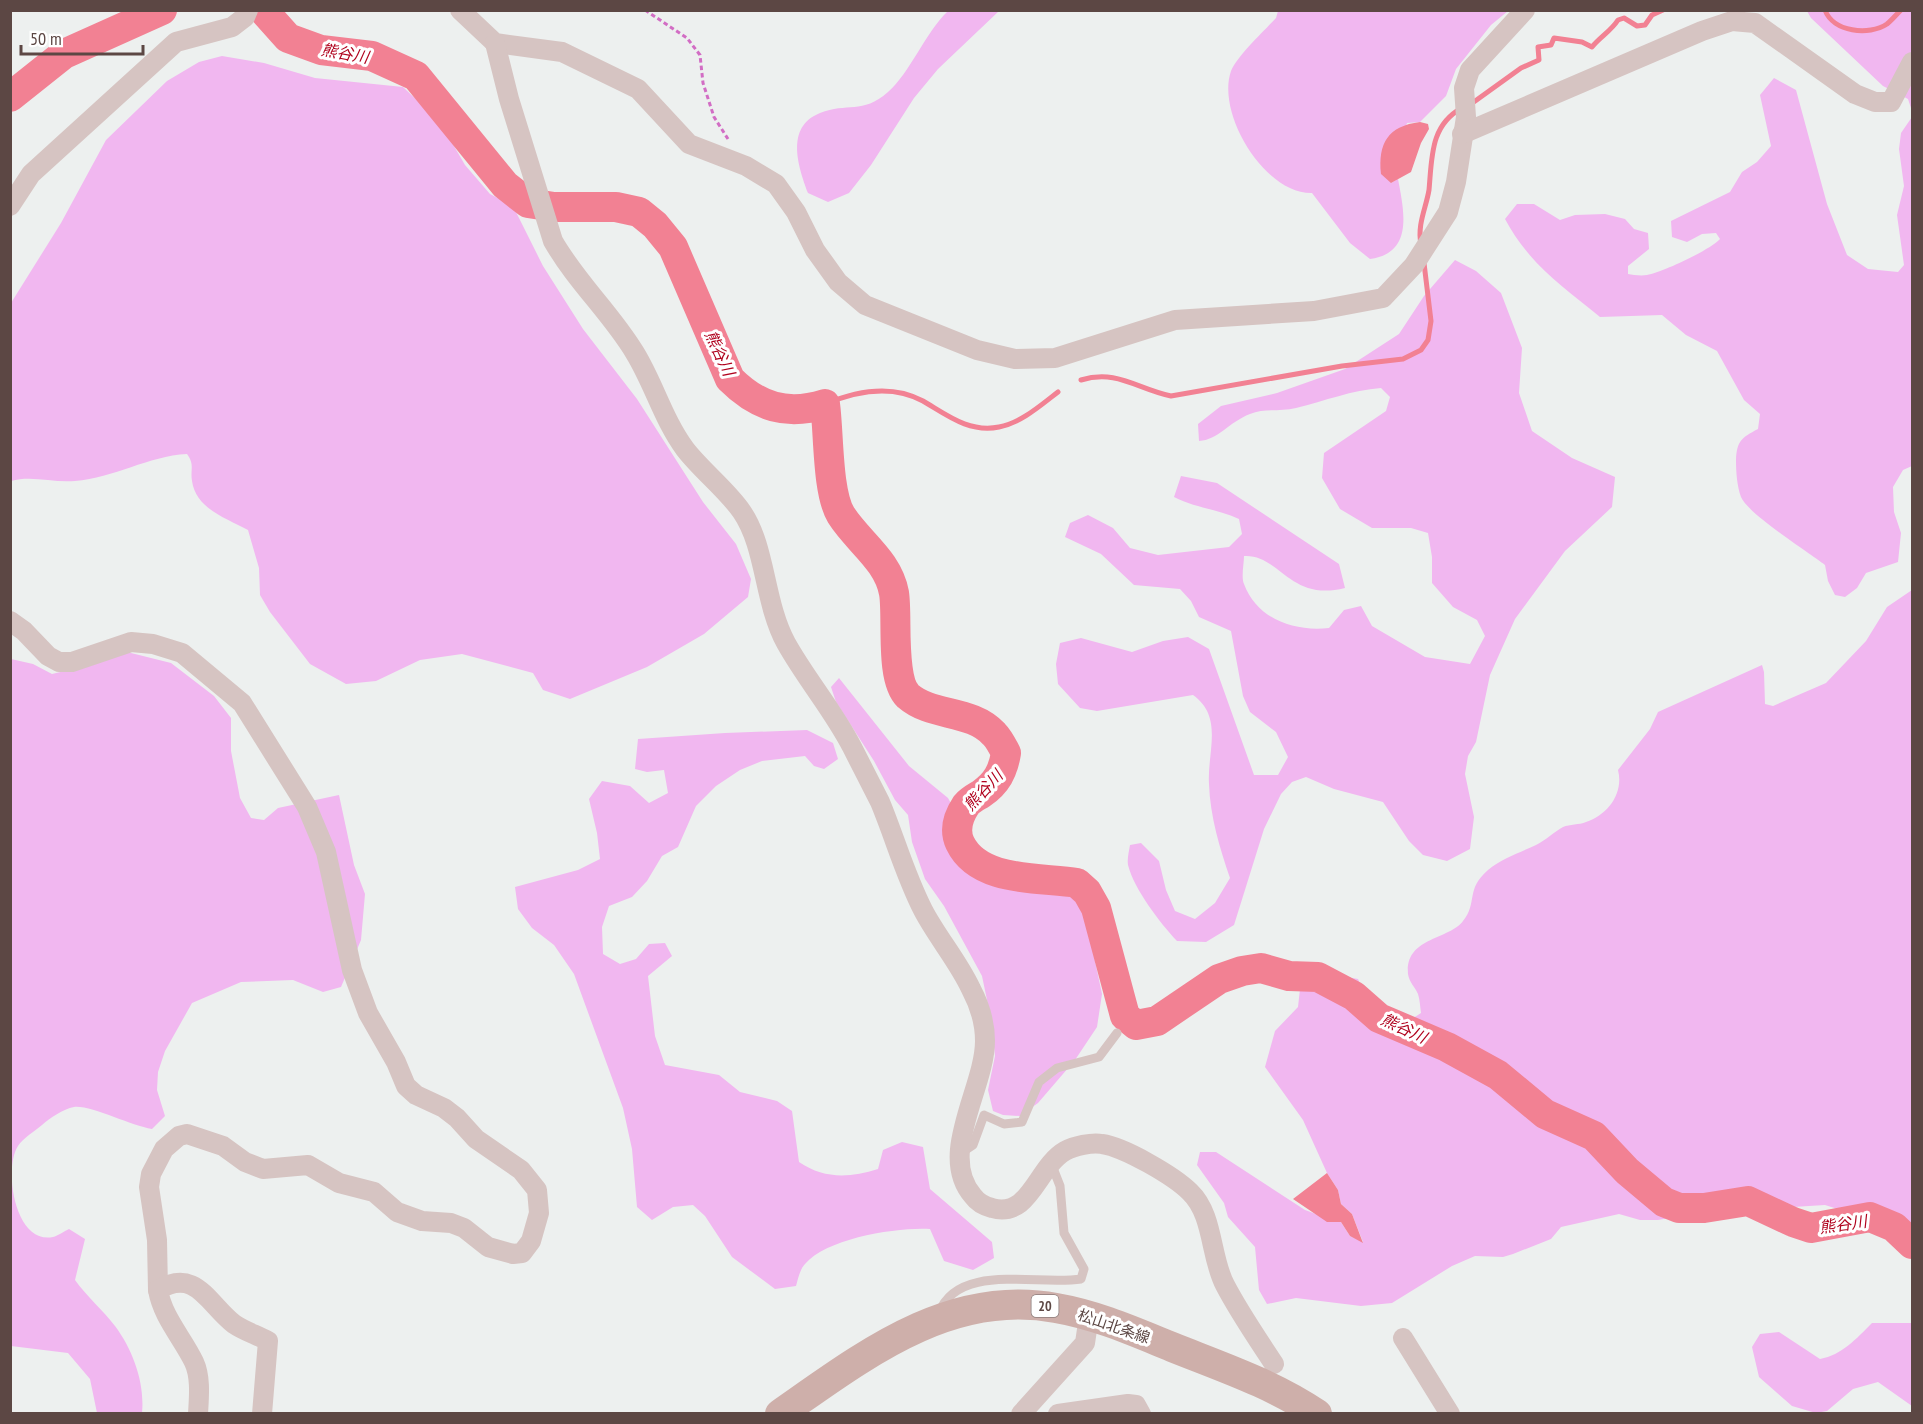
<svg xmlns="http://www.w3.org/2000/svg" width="1923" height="1424" font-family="'PT Sans Narrow','Noto Sans JP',sans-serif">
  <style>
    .green { fill: #f1b7f0 }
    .water { fill: #f28193 }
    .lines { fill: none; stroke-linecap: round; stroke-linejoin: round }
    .stream { stroke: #f28193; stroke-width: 5 }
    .river { stroke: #f28193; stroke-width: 30 }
    .path { stroke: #d26dc4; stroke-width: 3; stroke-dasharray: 4.5 3; stroke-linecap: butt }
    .service { stroke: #d6c4c2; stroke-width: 9 }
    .minor { stroke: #d6c4c2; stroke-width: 20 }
    .primary { stroke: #ceafaa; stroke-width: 30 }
    .labels { text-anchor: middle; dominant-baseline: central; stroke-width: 6; stroke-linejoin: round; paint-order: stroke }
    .shield { fill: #fff; stroke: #8d7e7c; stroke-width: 1.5 }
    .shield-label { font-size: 14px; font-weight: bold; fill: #5c4744 }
    .street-label { font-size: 15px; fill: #5c4744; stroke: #fff }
    .water-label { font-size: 16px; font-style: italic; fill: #b0031e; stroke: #fff }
  </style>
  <rect width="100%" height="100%" fill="#edf0ef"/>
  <g class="green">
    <path d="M948 11H999L938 69 914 98 871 165 849 193 828 202 808 193C798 166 785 127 820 113 847 102 862 115 888 92 910 73 925 33 948 11Z"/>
    <path d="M1278 11H1508L1491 25 1456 69 1446 96 1420 122 1407 123 1391 183 1398 179C1404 211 1414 253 1370 259L1350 243 1312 193C1265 194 1216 114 1231 71 1238 55 1264 31 1276 18Z"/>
    <polygon points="1807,11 1912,11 1912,111 1908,99 1883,86 1811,18"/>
    <path d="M222 56 264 63 315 78 403 87 440 122 465 165 490 194 513 206 543 266 583 329 637 399 703 502 736 544 751 579 748 597 704 634 647 667 570 699 543 690 533 673 462 654 420 660 376 681 346 684 310 664 270 612 260 595 259 568 248 530C226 518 196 509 192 481 190 469 195 465 187 454 148 456 114 478 75 481 53 483 32 475 11 481V303L61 223 106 140 167 81 199 62Z"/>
    <path d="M1774 78 1796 90 1827 204 1847 255 1868 269 1898 272 1904 265 1897 215 1904 186 1899 149 1901 133 1912 117V466L1903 470 1893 487 1894 512 1901 533 1898 562 1866 573 1857 588 1845 597 1835 595 1828 581 1825 565C1808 552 1748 514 1741 497 1737 486 1736 472 1736 460 1737 441 1741 438 1758 429L1760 414 1744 400 1717 351 1686 335 1662 315 1600 317C1561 285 1530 265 1505 219L1517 204H1534L1560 220 1575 215 1605 214 1625 219 1634 229 1648 233 1649 249 1628 266V274C1633 275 1641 276 1647 275 1663 272 1710 250 1720 239L1716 233 1702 234 1687 242 1672 237 1671 221 1730 192 1742 172 1757 162 1771 146 1760 95Z"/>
    <path d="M1455 260 1476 271 1501 293 1522 348 1519 393 1532 431 1572 458 1615 477 1612 507 1565 551 1515 619 1490 675 1476 742 1468 756 1465 774 1474 817 1470 849 1447 861 1423 855 1409 841 1383 802 1334 789 1306 777 1292 782 1281 794 1264 829 1234 925 1206 942 1177 941C1160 923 1134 889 1128 865 1127 859 1129 851 1130 845L1141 843 1159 861 1166 890 1175 911 1195 919 1215 903 1230 878C1220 849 1210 816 1209 784 1207 752 1224 717 1193 695L1097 711 1080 708 1058 684 1056 664 1060 643 1081 638 1132 652 1163 641 1188 637 1209 649 1254 775H1278L1288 757 1276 732 1250 712 1243 696 1231 631 1199 617 1191 601 1180 589 1134 585 1101 554 1065 537 1070 523 1088 515 1113 528 1130 548 1158 555 1229 547 1242 534 1239 519C1218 509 1195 508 1174 497L1181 476 1217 483 1339 564 1345 588C1289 602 1280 554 1244 556 1244 564 1241 577 1244 584 1257 619 1294 632 1329 628L1344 610 1361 606 1372 626 1425 657 1470 664 1485 636 1477 620 1453 607 1432 583V557L1428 533 1411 528H1372L1340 509 1322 478 1324 453 1386 411 1390 397 1381 388C1352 390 1325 401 1296 408 1281 412 1264 408 1250 414 1229 422 1218 440 1199 441L1198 424 1221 406 1277 393 1345 369 1399 334 1424 296Z"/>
    <path d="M1912 590V1238L1885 1224 1825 1205 1793 1207 1760 1202 1658 1220H1640L1619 1214 1561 1227 1551 1239 1513 1254 1503 1257 1475 1256 1452 1266 1392 1303 1361 1306 1296 1298 1267 1304 1259 1290 1255 1247 1228 1217 1224 1203 1197 1165 1200 1152H1216L1305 1210C1319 1214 1326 1222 1341 1222L1350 1236 1363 1242 1352 1214 1341 1204 1338 1190 1327 1173 1303 1120 1265 1067 1275 1031 1298 1007 1300 989 1305 975 1329 974 1358 979C1370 1008 1388 1037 1421 1013 1420 1007 1420 1000 1418 994 1415 987 1409 982 1408 974 1405 937 1449 940 1463 921 1478 902 1465 890 1488 870 1503 858 1519 853 1536 845 1546 840 1554 832 1563 827 1570 824 1579 825 1586 822 1608 815 1624 793 1618 770L1650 729 1658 712 1762 665 1764 672 1765 704 1773 706 1826 683 1866 641 1887 607Z"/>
    <path d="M103 646 171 663 214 696 231 718V751L240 798 251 818 264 820 278 808 339 795 354 865 365 894 361 940 341 987 323 992 293 980 241 982 192 1003 165 1051 158 1072 157 1090 165 1116 152 1129C131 1126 91 1105 74 1107 63 1109 50 1118 42 1125 35 1131 23 1138 18 1146 3 1169 15 1245 53 1237 58 1236 64 1231 69 1229L85 1239 75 1280C87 1297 103 1310 115 1326 133 1350 145 1383 142 1413H97L90 1379 68 1353 11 1346V659L33 664 52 674 73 669Z"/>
    <polygon points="839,678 909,766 948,798 967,833 984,854 1022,875 1068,889 1084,909 1102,994 1097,1027 1075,1060 1038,1103 1020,1116 1003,1115 993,1111 988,1090 995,1056 991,1019 982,976 944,906 925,879 912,842 908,815 895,800 874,761 836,702 831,687"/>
    <path d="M807 730 833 743 838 759 824 769 814 766 805 756 762 761 740 770 716 786 696 806 678 847 662 856 647 881 632 897 609 906 602 927 603 954 620 964 636 959 649 944 665 943 672 956 648 976 655 1036 665 1065 719 1075 740 1092 777 1101 792 1111 799 1162C824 1179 849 1178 878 1169L883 1150 902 1142 923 1147 930 1189 992 1242 994 1258 973 1270 944 1261 930 1229C898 1227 827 1238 805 1264 800 1269 798 1279 796 1286L775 1289 732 1257 705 1216 693 1205 673 1207 652 1220 637 1207 632 1149 623 1108 574 974 554 945 532 928 518 909 515 887 578 870 600 859 597 833 589 799 602 781 630 786 649 803 668 793 664 770 647 772 635 769 638 739 725 733Z"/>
    <path d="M1872 1323H1912V1406L1878 1382 1853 1389 1827 1411 1816 1413 1792 1406 1759 1377 1752 1347 1760 1334 1779 1332 1820 1359C1842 1355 1856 1339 1872 1323Z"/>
  </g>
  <g class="water">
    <path d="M1420 122 1428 124 1429 129 1421 143 1411 172 1391 183 1381 174C1378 143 1388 126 1420 122Z"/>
    <polygon points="1327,1173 1338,1190 1341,1204 1352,1214 1363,1243 1350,1236 1341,1222 1327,1222 1293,1199"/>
  </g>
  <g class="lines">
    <g class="stream">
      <path d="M1825 10C1833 32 1869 36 1887 24 1892 20 1896 15 1901 10"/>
      <path d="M1471 104 1521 68 1539 60 1538 47 1551 45 1554 38 1582 42 1592 47C1600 37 1611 31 1618 20L1624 18 1637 26 1645 25 1652 15 1663 10"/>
      <path d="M1421 244C1417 225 1426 208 1429 190 1432 158 1430 125 1462 108"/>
      <path d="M1081 380C1117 369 1137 389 1171 396L1342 366 1403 359 1421 350 1428 340 1431 321 1424 263"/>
      <path d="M825 404C856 391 892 384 923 401 947 415 969 433 999 427 1021 423 1041 405 1058 392"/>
    </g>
    <g class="river">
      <path d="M263 10 288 38 321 50 372 56 416 76 505 185 528 203 554 207H616L639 212 655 225 673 247 730 379C758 407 787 416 825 404 829 433 827 492 841 515 858 542 888 560 894 593 898 617 890 679 908 696 932 717 971 709 994 734 999 739 1003 747 1006 753 1003 771 997 783 981 794 976 797 970 800 966 805 958 817 954 830 960 843 979 883 1041 877 1077 883L1087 892 1096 908 1125 1016 1136 1025 1157 1021 1219 979 1242 971 1261 968 1289 976 1318 977 1354 996 1379 1018 1447 1047 1498 1075 1545 1114 1594 1136 1627 1171 1664 1202 1679 1208H1704L1748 1201 1793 1222 1811 1228 1870 1217 1894 1227 1912 1244"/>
      <polyline points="10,97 64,54 162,10"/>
    </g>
    <polyline class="path" points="645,10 687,38 700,55 703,83 714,117 728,139"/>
    <g class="service">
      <polyline points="961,1153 973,1145 984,1115 1004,1124 1022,1122 1039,1082 1057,1068 1099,1057 1117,1033"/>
      <path d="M939 1313C958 1262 1038 1286 1081 1279L1084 1269 1064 1233 1060 1186 1051 1163"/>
    </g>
    <g class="minor">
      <polyline points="460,10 495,43 562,52 638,89 689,144 746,166 776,184 796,212 815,250 838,282 865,305 977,350 1015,359 1055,358 1175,320 1314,311 1383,298 1414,265 1448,212 1456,182 1466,117 1464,88 1470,70 1525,10"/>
      <path d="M495 43 509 99 553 241C577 283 611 313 635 353 654 384 663 419 685 449 701 470 728 491 742 512 766 547 764 603 786 643 806 679 833 710 852 747 861 765 871 784 880 802 895 838 905 875 923 910 937 937 958 961 971 989 979 1004 985 1023 985 1041 985 1088 937 1155 973 1196 978 1203 984 1206 992 1208 1030 1219 1037 1167 1065 1151 1074 1146 1092 1142 1102 1144 1124 1147 1174 1176 1190 1192 1214 1215 1210 1257 1225 1285 1239 1312 1257 1338 1274 1364"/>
      <polyline points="1462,134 1702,31 1732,21 1755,23 1855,94 1875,102 1891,102 1912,62"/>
      <polyline points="10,206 31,174 176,42 232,27 245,17 248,10"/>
      <polyline points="10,621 24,631 48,656 59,662 72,662 131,642 153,644 182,653 242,703 307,807 326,852 352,970 368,1013 396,1062 406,1086 416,1095 444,1108 457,1118 476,1139 521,1170 537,1190 539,1213 531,1241 522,1253 513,1254 488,1247 464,1228 451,1223 422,1221 397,1212 374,1192 339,1183 308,1165 263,1169 245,1162 223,1146 187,1134 179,1136 164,1149 151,1174 149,1187 157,1240 158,1290"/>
      <polyline points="1403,1338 1450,1414"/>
      <path d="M198 1414C199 1397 201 1377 194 1362 182 1337 163 1318 158 1290 196 1267 208 1304 234 1324 244 1331 257 1335 268 1341L262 1414"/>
      <polyline points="1021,1414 1085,1343 1089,1316"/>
      <polyline points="1058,1414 1128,1404 1136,1405 1141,1414"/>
    </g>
    <path class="primary" d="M780 1414C862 1357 949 1288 1056 1308 1097 1315 1135 1332 1172 1347 1222 1367 1273 1384 1317 1414"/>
  </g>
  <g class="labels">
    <rect class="shield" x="1031.5" y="1295" width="27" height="22" rx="4.5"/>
    <g class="shield-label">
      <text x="1045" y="1306">20</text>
    </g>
    <g class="street-label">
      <text transform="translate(1114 1326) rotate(19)">松山北条線</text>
    </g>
    <g class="water-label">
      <text transform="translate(345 53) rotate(10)">熊谷川</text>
      <text transform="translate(720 353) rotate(65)">熊谷川</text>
      <text transform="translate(983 790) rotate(-47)">熊谷川</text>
      <text transform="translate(1404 1028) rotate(25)">熊谷川</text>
      <text transform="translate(1843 1224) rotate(-8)">熊谷川</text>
    </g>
  </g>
  <rect width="1923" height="1424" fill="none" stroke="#5c4744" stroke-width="24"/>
  <path d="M21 45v9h122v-9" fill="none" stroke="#5c4744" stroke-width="3"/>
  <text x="30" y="45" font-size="18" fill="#5c4744" stroke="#ffffff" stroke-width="4.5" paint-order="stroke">50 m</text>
</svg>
